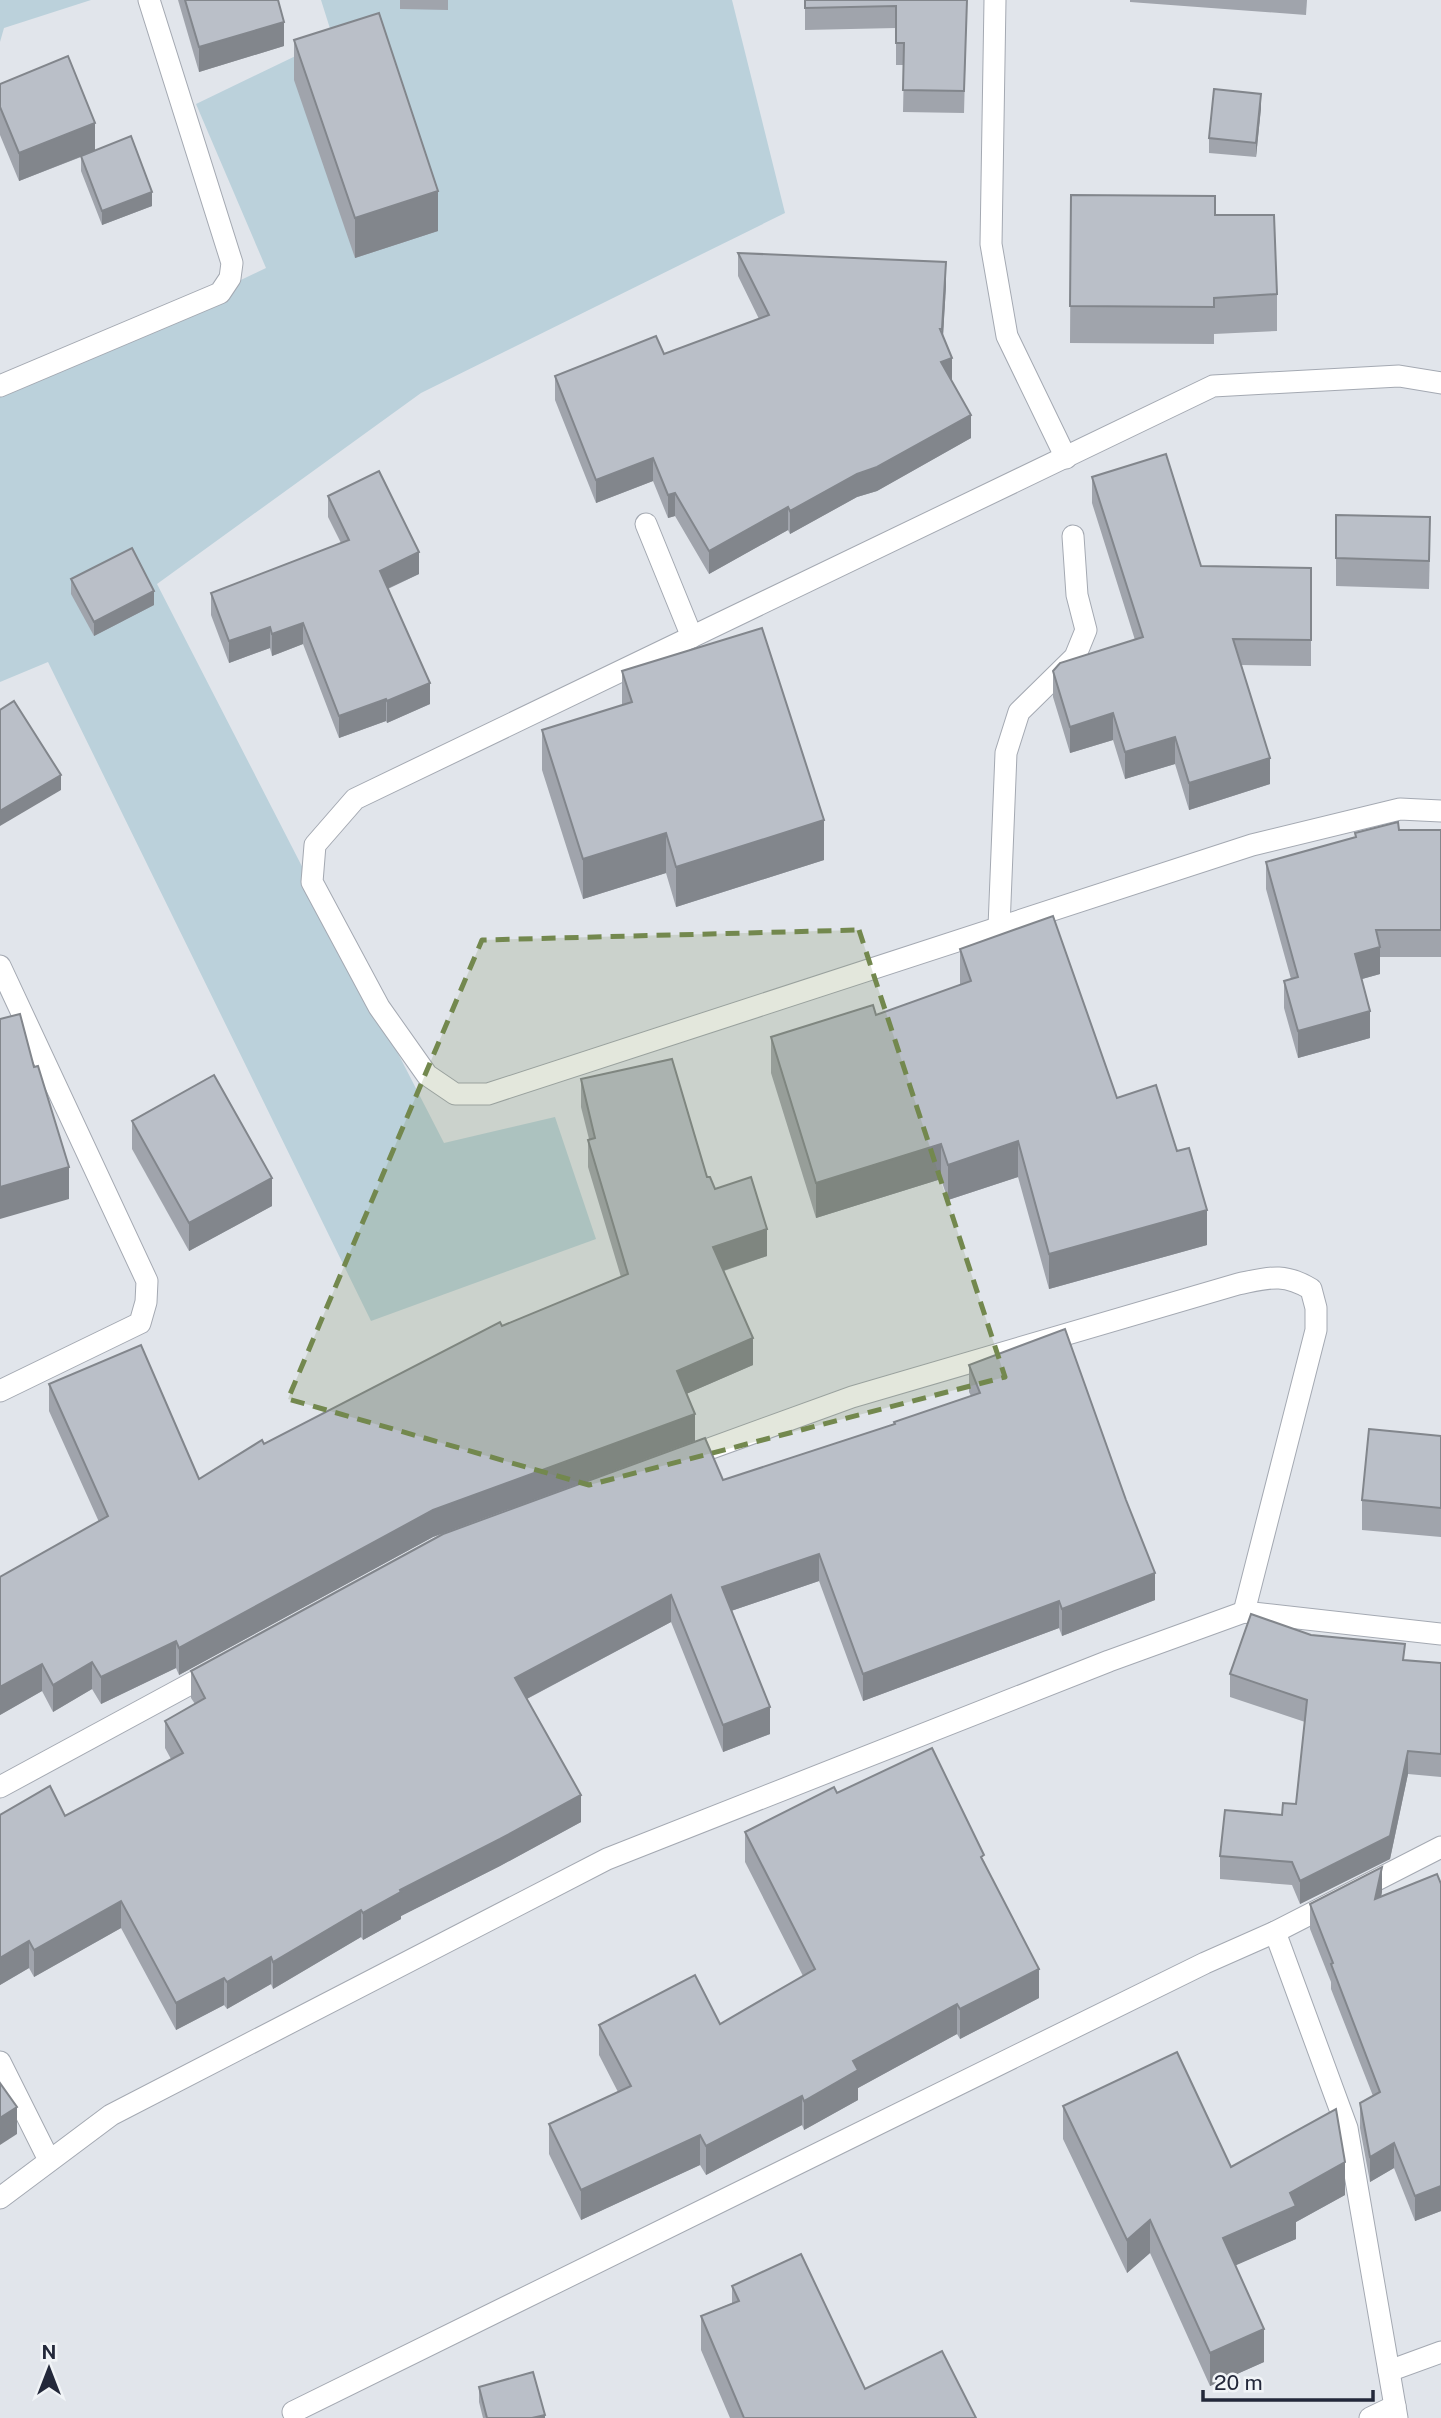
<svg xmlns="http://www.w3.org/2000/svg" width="1441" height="2418" font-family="'Public Sans',sans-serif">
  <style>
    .green { fill: #bbd1db }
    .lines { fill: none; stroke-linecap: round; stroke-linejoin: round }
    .lane-casing { stroke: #a4a9b2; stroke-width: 23 }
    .street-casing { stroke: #a4a9b2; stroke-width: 23 }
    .lane { stroke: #fff; stroke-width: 21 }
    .street { stroke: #fff; stroke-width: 21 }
    .wall { fill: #a0a4ac }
    .shaded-wall { fill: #82868c }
    .building { fill: #babfc8; stroke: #82868c; stroke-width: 2 }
    .marked { fill: #73884e; fill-opacity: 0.2; stroke: #73884e; stroke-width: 5; stroke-dasharray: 14 9; stroke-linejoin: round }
  </style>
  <rect width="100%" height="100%" fill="#e1e5eb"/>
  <g class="green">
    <polygon points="0,0 91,0 4,28 0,42"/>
    <polygon points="321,0 732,0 785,213 421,393 157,584 444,1143 555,1117 596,1239 371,1321 48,662 0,682 0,395 266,268 196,104 333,38"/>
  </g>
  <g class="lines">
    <defs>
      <g id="lane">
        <polyline points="646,524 692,637"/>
        <polyline points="999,927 1006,753 1019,712 1075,657 1086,630 1077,595 1073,536"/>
      </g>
      <g id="street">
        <polyline points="995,0 991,244 1007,336 1066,458"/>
        <polyline points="1441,383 1399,376 1213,386 355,799 315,845 312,882 379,1007 427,1075 455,1094 488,1094 1252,845 1400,809 1441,811"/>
        <polyline points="0,386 220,293 230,278 232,263 149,0"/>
        <polyline points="0,966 147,1281 146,1302 140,1323 0,1391"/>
        <path d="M684 1458 852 1397 1238 1284C1268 1278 1283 1272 1311 1289L1316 1308V1330L1244 1612 1441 1634"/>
        <polyline points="0,1787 216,1670"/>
        <polyline points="1275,1932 1347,2128 1397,2418"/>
        <polyline points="0,2062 49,2160"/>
        <polyline points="0,2198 111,2115 607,1859 1109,1661 1244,1612"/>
        <polyline points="1389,2371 1441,2352"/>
        <polyline points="293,2412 1205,1963 1275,1932 1441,1847"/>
        <polyline points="1370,2418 1395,2406"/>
      </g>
    </defs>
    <use href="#lane" class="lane-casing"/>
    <use href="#street" class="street-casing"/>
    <use href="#lane" class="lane"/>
    <use href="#street" class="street"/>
  </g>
  <g class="wall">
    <polygon points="178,0 278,0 284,46 199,72"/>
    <polygon points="400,0 448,0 448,10 400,9"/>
    <polygon points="805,0 967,0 964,113 903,112 904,65 896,65 896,28 805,30"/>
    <polygon points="1130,0 1307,0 1306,15 1130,2"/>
    <polygon points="294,40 438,231 355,258 294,80"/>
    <polygon points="0,84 95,150 152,206 102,225 81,171 81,157 19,181 0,135"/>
    <polygon points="1261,108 1256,157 1209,153 1209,138"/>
    <polygon points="1071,195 1215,215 1277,294 1277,331 1214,334 1214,344 1070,343"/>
    <polygon points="738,253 946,285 943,337 952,381 971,438 877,491 857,497 790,534 788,530 709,574 675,516 668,518 653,481 596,503 555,400 555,376 664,354 759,319 738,276"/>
    <polygon points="1092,477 1201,566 1311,568 1311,666 1241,665 1270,784 1189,810 1175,764 1125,779 1113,740 1070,753 1053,697 1053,671 1135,640 1092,503"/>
    <polygon points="328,496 419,574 388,589 430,704 387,723 386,721 339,738 303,644 272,656 270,648 229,663 211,615 211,593 341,543 328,517"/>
    <polygon points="1430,545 1429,589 1336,586 1336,558"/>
    <polygon points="71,579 154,605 94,636 71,594"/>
    <polygon points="622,671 824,860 676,907 666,873 583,899 542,770 542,730 622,705"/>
    <polygon points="1399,830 1441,830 1441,957 1380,957 1380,974 1362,979 1370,1038 1298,1058 1284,1008 1284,981 1291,979 1266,889 1266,862 1355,837 1355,833"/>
    <polygon points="960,949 1117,1098 1207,1245 1049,1289 1018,1177 948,1200 941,1179 816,1218 771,1073 771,1037 876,1015 960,985"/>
    <polygon points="581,1079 707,1177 715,1189 767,1256 724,1271 753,1365 686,1394 695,1441 433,1537 179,1675 176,1668 101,1704 92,1689 53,1712 42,1691 0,1715 0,1577 99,1522 49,1411 49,1384 199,1479 264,1444 502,1326 621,1277 588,1167 588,1140 589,1139 581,1107"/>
    <polygon points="132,1121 272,1206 189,1251 132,1149"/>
    <polygon points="969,1365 1155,1600 1062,1636 1059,1628 863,1701 819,1581 731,1611 770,1734 723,1752 671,1622 527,1699 581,1822 500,1866 401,1916 401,1919 363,1940 361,1937 273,1989 271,1984 227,2009 224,2005 176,2030 121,1928 34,1977 29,1968 0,1985 0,1815 65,1816 171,1759 165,1748 165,1721 195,1704 191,1698 191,1671 723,1480 894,1424 894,1422 971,1396 969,1392"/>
    <polygon points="1441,1436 1441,1537 1362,1530 1362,1500"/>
    <polygon points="1311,1635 1405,1660 1441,1663 1441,1777 1408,1774 1390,1859 1300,1904 1292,1885 1220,1879 1220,1856 1282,1815 1296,1804 1305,1722 1230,1697 1230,1674"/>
    <polygon points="837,1793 984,1861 1039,1998 960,2039 957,2034 858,2088 858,2100 804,2130 802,2125 706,2175 700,2165 581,2220 549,2154 549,2124 618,2092 599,2055 599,2025 720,2024 803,1976 745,1862 745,1832"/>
    <polygon points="1441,1884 1441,2211 1415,2221 1394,2168 1370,2182 1360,2128 1360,2103 1373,2096 1331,1989 1331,1982 1310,1929 1310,1904 1382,1892 1381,1897"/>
    <polygon points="1063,2106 1231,2167 1345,2195 1296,2222 1296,2239 1235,2265 1264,2362 1210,2386 1150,2253 1127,2273 1063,2139"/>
    <polygon points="732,2286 865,2389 976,2418 730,2418 701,2350 701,2316 732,2303"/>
    <polygon points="479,2387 545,2418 483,2418 479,2402"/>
  </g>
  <g class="shaded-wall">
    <polygon points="284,22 284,46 199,72 199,47"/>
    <polygon points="1261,94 1261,108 1256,157 1256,143"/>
    <polygon points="95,123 95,151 19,181 19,153"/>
    <polygon points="438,191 438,231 355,258 355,218"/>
    <polygon points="152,192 152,206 102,225 102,211"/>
    <polygon points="946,262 946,285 942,352 942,329"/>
    <polygon points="952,358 952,382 941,362"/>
    <polygon points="971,415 971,438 877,491 857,497 790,534 790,511 857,474"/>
    <polygon points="653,458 653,481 596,503 596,480"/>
    <polygon points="675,493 675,516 668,518 668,495"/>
    <polygon points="788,507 788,530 709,574 709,551"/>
    <polygon points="419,552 419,574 380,592 380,571"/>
    <polygon points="154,591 154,605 94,636 94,622"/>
    <polygon points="303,623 303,644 272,656 272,634"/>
    <polygon points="270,627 270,648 229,663 229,641"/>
    <polygon points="430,683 430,704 387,723 387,701"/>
    <polygon points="386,699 386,721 339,738 339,716"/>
    <polygon points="1113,713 1113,740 1070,753 1070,727"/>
    <polygon points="1175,737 1175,764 1125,779 1125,752"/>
    <polygon points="1270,758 1270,784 1189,810 1189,783"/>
    <polygon points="61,775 61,790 0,826 0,811"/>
    <polygon points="824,820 824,860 676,907 676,867"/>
    <polygon points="666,833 666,873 583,899 583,859"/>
    <polygon points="1380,947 1380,974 1355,981 1355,954"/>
    <polygon points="1370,1011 1370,1038 1298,1058 1298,1031"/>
    <polygon points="1018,1141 1018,1177 948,1200 948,1165"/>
    <polygon points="941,1144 941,1179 816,1218 816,1183"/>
    <polygon points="69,1167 69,1199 0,1219 0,1187"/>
    <polygon points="272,1178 272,1206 189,1251 189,1223"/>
    <polygon points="1207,1210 1207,1245 1049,1289 1049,1254"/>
    <polygon points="767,1229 767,1256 713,1274 713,1247"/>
    <polygon points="753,1338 753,1365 677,1398 677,1371"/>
    <polygon points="695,1414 695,1441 433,1537 179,1675 179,1648 433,1510"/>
    <polygon points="819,1554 819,1581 722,1614 722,1587"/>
    <polygon points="1155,1573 1155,1600 1062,1636 1062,1609"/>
    <polygon points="671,1595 671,1622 515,1705 515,1678"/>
    <polygon points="1059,1601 1059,1628 863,1701 863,1674"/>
    <polygon points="176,1641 176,1668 101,1704 101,1677"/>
    <polygon points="92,1662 92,1689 53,1712 53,1685"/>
    <polygon points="42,1664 42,1691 0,1715 0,1687"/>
    <polygon points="770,1707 770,1734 723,1752 723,1725"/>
    <polygon points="1408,1751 1408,1774 1390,1859 1300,1904 1300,1881"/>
    <polygon points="581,1795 581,1822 500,1866 401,1916 401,1919 363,1940 363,1913 400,1890"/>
    <polygon points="1382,1867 1382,1892 1375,1924 1375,1899"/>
    <polygon points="121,1901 121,1928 34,1977 34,1950"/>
    <polygon points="361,1910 361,1937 273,1989 273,1962"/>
    <polygon points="29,1941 29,1968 0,1985 0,1958"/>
    <polygon points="271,1957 271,1984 227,2009 227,1982"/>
    <polygon points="1039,1969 1039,1998 960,2039 960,2009"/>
    <polygon points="224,1978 224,2005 176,2030 176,2003"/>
    <polygon points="957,2004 957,2034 858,2088 858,2100 804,2130 804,2101 853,2061"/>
    <polygon points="802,2096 802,2125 706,2175 706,2146"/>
    <polygon points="17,2107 17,2134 0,2145 0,2118"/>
    <polygon points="700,2135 700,2165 581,2220 581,2190"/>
    <polygon points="1394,2143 1394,2168 1370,2182 1370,2157"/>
    <polygon points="1345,2162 1345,2195 1296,2222 1296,2239 1223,2271 1223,2238 1290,2193"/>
    <polygon points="1441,2186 1441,2211 1415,2221 1415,2196"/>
    <polygon points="1150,2220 1150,2253 1127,2273 1127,2240"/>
    <polygon points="1264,2329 1264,2362 1210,2386 1210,2353"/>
    <polygon points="545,2415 545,2418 532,2418"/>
  </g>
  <g class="building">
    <polygon points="185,0 278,0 284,22 199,47"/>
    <polygon points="805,0 967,0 964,91 903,90 904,43 896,43 896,6 805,8"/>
    <polygon points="379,13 438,191 355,218 294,40"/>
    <polygon points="68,56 95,123 19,153 0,107 0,84"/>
    <polygon points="1214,89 1261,94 1256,143 1209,138"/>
    <polygon points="131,136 152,192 102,211 81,156"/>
    <polygon points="1071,195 1215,196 1215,215 1274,215 1277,294 1214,298 1214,307 1070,306"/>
    <polygon points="738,253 946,262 942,329 940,329 952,358 941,362 971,415 877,467 857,474 790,511 788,507 709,551 675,493 668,495 653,458 596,480 555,376 656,336 664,354 769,315"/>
    <polygon points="1166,454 1201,566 1311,568 1311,640 1233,639 1270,758 1189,783 1175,737 1125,752 1113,713 1070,727 1053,671 1060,663 1143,637 1092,477"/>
    <polygon points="379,471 419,552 380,571 430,683 387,701 386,699 339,716 303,623 272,634 270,627 229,641 211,593 349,540 328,496"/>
    <polygon points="1336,515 1430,517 1429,561 1336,558"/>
    <polygon points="132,548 154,591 94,622 71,579"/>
    <polygon points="762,628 824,820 676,867 666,833 583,859 542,730 632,702 622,671"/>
    <polygon points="14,701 61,775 0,811 0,710"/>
    <polygon points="1398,822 1399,830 1441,830 1441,930 1376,930 1380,947 1355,954 1370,1011 1298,1031 1284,981 1298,977 1266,862 1356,837 1355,833"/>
    <polygon points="1053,916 1117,1098 1156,1085 1177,1151 1189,1148 1207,1210 1049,1254 1018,1141 948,1165 941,1144 816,1183 771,1037 873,1005 876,1015 971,981 960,949"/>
    <polygon points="20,1014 34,1067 38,1066 69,1167 0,1187 0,1019"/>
    <polygon points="672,1059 707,1177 710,1177 715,1189 751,1177 767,1229 713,1247 753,1338 677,1371 695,1414 433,1510 179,1648 176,1641 101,1677 92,1662 53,1685 42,1664 0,1687 0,1577 108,1516 49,1384 141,1345 199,1479 262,1440 264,1444 500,1322 502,1326 628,1274 588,1140 595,1138 581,1079"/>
    <polygon points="214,1075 272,1178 189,1223 132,1121"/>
    <polygon points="1065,1329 1126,1500 1155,1573 1062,1609 1059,1601 863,1674 819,1554 722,1587 770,1707 723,1725 671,1595 515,1678 581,1795 500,1839 400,1890 401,1892 363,1913 361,1910 273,1962 271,1957 227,1982 224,1978 176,2003 121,1901 34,1950 29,1941 0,1958 0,1815 50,1786 65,1816 183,1753 165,1721 205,1698 191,1671 443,1534 705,1438 723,1480 895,1424 894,1422 980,1393 969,1365"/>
    <polygon points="1369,1429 1441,1436 1441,1508 1362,1500"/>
    <polygon points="1251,1614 1311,1635 1405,1644 1403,1660 1441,1663 1441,1754 1408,1751 1390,1836 1300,1881 1292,1862 1220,1856 1225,1810 1282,1815 1283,1803 1296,1804 1307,1700 1230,1674"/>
    <polygon points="932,1748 984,1855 981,1857 1039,1969 960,2009 957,2004 853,2061 858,2070 804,2101 802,2096 706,2146 700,2135 581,2190 549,2124 631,2086 599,2025 695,1975 720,2024 815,1969 745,1832 834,1787 837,1793"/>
    <polygon points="1382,1867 1375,1899 1437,1874 1441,1884 1441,2186 1415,2196 1394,2143 1370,2157 1360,2103 1380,2092 1331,1964 1333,1963 1310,1904"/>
    <polygon points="1177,2052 1231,2167 1336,2109 1345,2162 1290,2193 1296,2206 1223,2238 1264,2329 1210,2353 1150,2220 1127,2240 1063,2106"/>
    <polygon points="0,2083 17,2107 0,2118"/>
    <polygon points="801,2254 865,2389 942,2351 976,2418 744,2418 701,2316 739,2301 732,2286"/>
    <polygon points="533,2372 545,2415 532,2418 487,2418 479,2387"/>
  </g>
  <path class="marked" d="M859 930 1005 1377 589 1485 288 1399 482 940Z"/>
  <g transform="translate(49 2369)" stroke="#f1f4f7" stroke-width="5" paint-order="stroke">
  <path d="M0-5L12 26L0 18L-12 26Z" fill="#23283a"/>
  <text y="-10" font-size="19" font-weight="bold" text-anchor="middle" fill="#23283a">N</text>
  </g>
  <path d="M1203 2390v10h170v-10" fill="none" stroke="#23283a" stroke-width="3.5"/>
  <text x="1214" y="2390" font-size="21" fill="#23283a" stroke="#f1f4f7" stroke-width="5" paint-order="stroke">20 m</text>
</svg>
